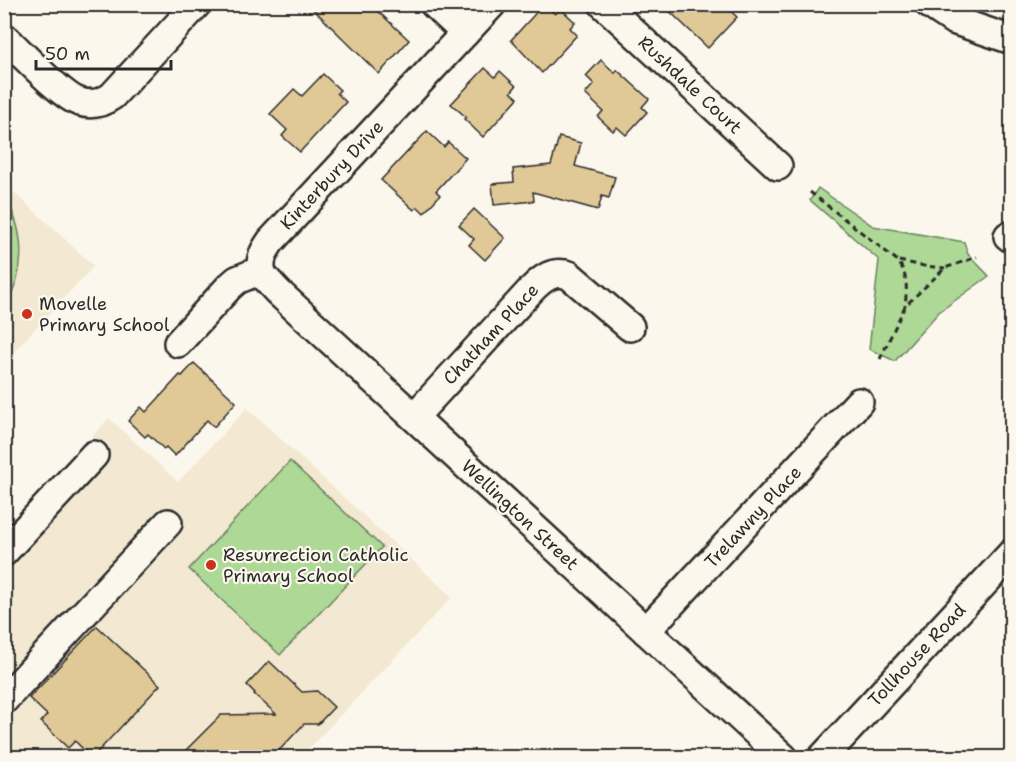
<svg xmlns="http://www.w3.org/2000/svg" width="1016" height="762" font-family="'Shantell Sans',sans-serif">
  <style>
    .built { fill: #f3e9d2 }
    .green { fill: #aed896; stroke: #6c8260; stroke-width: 1.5 }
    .building { fill: #e1c997; stroke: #2b2b2b; stroke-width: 1.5 }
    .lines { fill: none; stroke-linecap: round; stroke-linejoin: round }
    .minor-casing { stroke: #2b2b2b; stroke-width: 32 }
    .path { stroke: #2b2b2b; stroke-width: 3; stroke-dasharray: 6 4.5; stroke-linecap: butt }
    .minor { stroke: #fbf7ec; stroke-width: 27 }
    .poi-dot { fill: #c8321e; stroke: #fbf7ec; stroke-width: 2 }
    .labels { text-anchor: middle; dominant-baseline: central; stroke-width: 4.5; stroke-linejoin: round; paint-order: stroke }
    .street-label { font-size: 18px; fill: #2b2b2b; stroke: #fbf7ec }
    .poi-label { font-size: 18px; fill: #2b2b2b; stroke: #fbf7ec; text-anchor: start }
  </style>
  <rect width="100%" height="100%" fill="#fbf7ec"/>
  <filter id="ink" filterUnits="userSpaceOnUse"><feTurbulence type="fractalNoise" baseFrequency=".0167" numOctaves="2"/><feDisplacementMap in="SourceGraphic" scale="12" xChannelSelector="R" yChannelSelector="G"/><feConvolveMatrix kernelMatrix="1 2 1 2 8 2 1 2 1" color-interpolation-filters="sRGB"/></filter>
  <g filter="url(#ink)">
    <g class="built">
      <polygon points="4,183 94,266 5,361 4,361"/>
      <polygon points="247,408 452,597 301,757 5,758 5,534 109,418 178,482"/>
    </g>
    <g class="green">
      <polygon points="818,188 873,226 964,242 968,254 989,276 939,312 895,361 869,349 879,260 810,200"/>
      <path d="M5 197C26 233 26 271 5 306Z"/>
      <polygon points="290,461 382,547 280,655 189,569"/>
    </g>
    <g class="building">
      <polygon points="308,4 370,4 409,40 379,74"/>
      <polygon points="544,4 555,14 561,9 575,22 570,28 577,35 542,73 511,40"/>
      <polygon points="662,4 723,4 737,17 708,48"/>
      <polygon points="601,60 615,73 617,70 649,99 642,107 647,112 626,135 617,127 613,131 598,117 603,111 585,94 594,84 586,76"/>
      <polygon points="485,68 495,77 500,71 516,86 511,92 518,98 483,137 464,119 466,117 451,104"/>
      <polygon points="323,74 340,90 337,93 346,102 300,152 282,136 287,130 270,114 294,89 302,96"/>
      <polygon points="427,131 444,147 448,142 466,158 436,191 440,195 424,213 418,207 414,210 381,180"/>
      <polygon points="559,137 581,143 575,166 615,177 609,198 602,196 598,210 533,192 534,201 494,205 492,184 514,182 513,169 551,165"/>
      <polygon points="474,209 505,238 485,260 469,245 474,239 459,225"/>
      <polygon points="194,363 236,402 214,427 207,420 175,456 166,447 164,449 148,434 145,437 128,421 141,407 146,412 180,375 182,376"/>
      <polygon points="97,626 160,685 92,758 75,741 68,748 41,722 47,715 29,698"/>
      <polygon points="269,661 302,692 317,691 334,707 318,724 304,724 272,758 178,758 221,715 276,714 254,694 255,693 247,685"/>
    </g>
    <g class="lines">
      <defs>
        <g id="minor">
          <polyline points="434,4 465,33"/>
          <polyline points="603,4 778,166"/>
          <polyline points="929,4 953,20 1012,40"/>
          <path d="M4 37C20 51 63 98 80 102 92 106 102 103 112 96L197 4"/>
          <polyline points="1008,236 1012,239"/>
          <polyline points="261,270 264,277 278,292 784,758"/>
          <path d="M178 343 229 287 237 280 261 270C260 258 264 251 271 241L492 4"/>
          <path d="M414 417 532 289C543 278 553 270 569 275L630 327"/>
          <polyline points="4,552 94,455"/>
          <polyline points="646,631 859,402"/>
          <polyline points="4,700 168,523"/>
          <polyline points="822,758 1012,553"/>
        </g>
      </defs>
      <use href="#minor" class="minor-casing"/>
      <g class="path">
        <path d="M810 192 898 261C908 276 907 288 905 306"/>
        <polyline points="899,261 924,266 945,268"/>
        <polyline points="880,359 905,306 945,268 977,257"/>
      </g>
      <use href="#minor" class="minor"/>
    </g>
  </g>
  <g class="poi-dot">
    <circle cx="27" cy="314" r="6"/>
    <circle cx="211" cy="565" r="6"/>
  </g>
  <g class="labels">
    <g class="street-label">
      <text transform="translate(690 85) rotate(43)">Rushdale Court</text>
      <text transform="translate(332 175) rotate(-47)">Kinterbury Drive</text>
      <text transform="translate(491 334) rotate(-47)">Chatham Place</text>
      <text transform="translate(520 515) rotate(43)">Wellington Street</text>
      <text transform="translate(753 517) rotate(-47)">Trelawny Place</text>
      <text transform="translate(917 655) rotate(-47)">Tollhouse Road</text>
    </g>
    <g class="poi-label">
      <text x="39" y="304">Movelle<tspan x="39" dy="21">Primary School</tspan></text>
      <text x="223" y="555">Resurrection Catholic<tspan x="223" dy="21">Primary School</tspan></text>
    </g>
  </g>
  <rect width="1016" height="762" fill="none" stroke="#fbf7ec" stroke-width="24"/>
  <rect x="12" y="12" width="992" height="738" fill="none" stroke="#2b2b2b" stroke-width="2" filter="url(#ink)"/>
  <path d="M36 60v9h135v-9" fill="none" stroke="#2b2b2b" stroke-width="3"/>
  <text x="45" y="60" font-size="18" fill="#2b2b2b" stroke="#fbf7ec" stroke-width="4.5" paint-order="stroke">50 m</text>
</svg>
